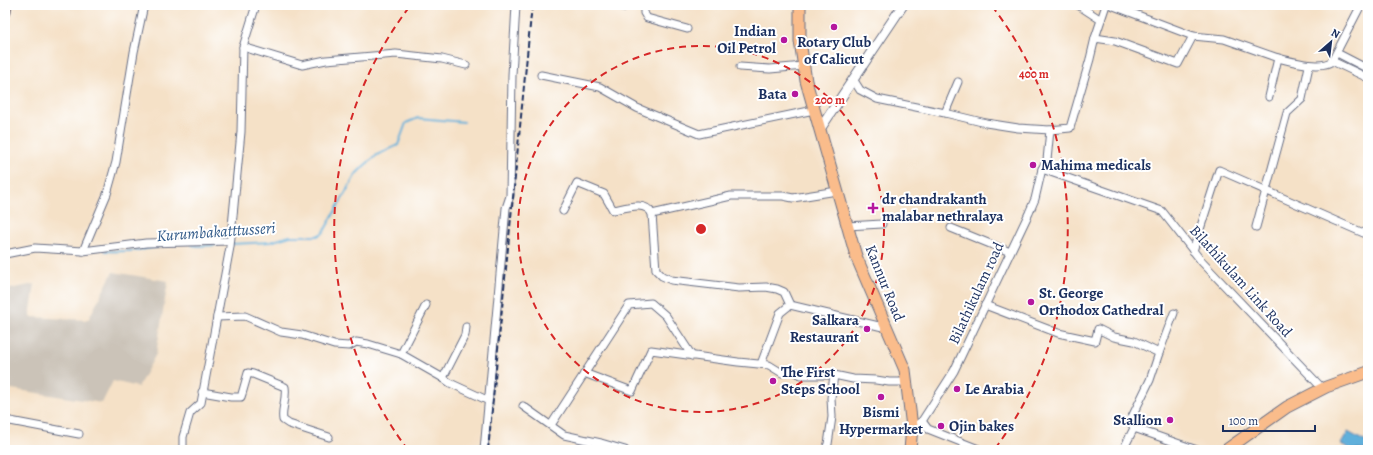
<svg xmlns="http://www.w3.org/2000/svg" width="1373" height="455" font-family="Alegreya,serif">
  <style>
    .industrial { fill: #cbc3b8 }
    .water { fill: #61b0db; stroke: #3e709c }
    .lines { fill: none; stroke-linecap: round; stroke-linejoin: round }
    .stream { stroke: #61b0db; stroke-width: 2 }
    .minor-casing { stroke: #676d83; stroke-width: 9 }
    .tertiary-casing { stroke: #676d83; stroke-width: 11 }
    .primary-casing { stroke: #676d83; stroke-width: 13 }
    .minor { stroke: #fff; stroke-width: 7 }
    .tertiary { stroke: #fff; stroke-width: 9 }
    .primary { stroke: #fabc8b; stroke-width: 11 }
    .rail { stroke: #1b2f5e; stroke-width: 2; stroke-dasharray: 6 3; stroke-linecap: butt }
    .ring { fill: none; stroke: #d62828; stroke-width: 2; stroke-dasharray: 7 5 }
    .poi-dot { fill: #b5179e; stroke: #fff; stroke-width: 1.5 }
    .labels { text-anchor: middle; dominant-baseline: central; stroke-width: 4; stroke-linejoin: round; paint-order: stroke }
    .poi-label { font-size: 15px; font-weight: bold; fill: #1b2f5e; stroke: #fff; text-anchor: start }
    .street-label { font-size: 15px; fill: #1b2f5e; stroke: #fff }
    .water-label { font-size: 16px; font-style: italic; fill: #345c8a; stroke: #fff }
    .centre { fill: #d62828; stroke: #fff; stroke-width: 2 }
    .ring-label { font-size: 12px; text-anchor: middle; font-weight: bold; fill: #d62828; stroke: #fff; stroke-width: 4; stroke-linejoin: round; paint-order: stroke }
  </style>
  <rect width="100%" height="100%" fill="#fff"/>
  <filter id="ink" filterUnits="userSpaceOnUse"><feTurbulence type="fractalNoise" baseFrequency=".025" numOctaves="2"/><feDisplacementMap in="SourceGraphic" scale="8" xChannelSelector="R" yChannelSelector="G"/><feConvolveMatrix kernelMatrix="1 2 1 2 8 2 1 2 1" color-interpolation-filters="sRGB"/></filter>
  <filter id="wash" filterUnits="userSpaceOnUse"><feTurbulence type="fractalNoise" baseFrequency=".012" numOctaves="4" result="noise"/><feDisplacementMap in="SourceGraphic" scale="16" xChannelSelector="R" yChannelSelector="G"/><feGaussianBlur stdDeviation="0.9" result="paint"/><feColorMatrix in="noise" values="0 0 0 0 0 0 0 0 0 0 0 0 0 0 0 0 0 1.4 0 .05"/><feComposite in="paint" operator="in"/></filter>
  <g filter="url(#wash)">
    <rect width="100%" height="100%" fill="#f5e1c7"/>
    <polygon class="industrial" points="113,272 168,281 156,354 138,387 113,381 102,403 5,388 5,290 35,284 30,317 88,320"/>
    <polygon class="water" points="1348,432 1368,443 1368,450 1352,450 1341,444"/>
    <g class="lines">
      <g class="stream">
        <polyline points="231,244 270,242 290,236 317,236 323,233 356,174 365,165 377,155 398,145 406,123 418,118 464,122"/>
        <polyline points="192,245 198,246 217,245"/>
        <path d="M105 251C124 252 142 251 160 246"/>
      </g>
    </g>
  </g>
  <g filter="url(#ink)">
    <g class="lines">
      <defs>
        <g id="minor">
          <polyline points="614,5 624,7 624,5"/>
          <polyline points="644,5 644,13 647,18 687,29"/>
          <polyline points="1111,5 1193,36"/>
          <polyline points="1101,20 1106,5"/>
          <polyline points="1095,38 1115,41 1178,64 1193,36 1224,39 1278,58 1269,97"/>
          <polyline points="243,47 302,65 326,60 396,54 442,59 466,65"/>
          <polyline points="1337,53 1368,69"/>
          <path d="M1278 58C1291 61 1321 70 1332 61L1368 78"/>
          <polyline points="1332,61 1361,5"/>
          <polyline points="740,67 770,69 804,66"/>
          <polyline points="541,75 600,87 637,108 699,134 814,110"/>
          <polyline points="853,79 860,90 877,99 945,113 986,123 1018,128 1050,130"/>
          <polyline points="945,113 958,82"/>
          <polyline points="1042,169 1162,211 1202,262 1323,389"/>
          <path d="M563 211 577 183 604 194 613 210C625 208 646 200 652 214L656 270 662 276 671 280 739 288 766 287 777 289 784 292 790 305"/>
          <polyline points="652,214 731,196 783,196 793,198 837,191"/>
          <polyline points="847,226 882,224"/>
          <polyline points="1256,227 1287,113 1302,99 1309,66"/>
          <polyline points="951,228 1010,252"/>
          <polyline points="83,251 107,194 116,162 134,52 144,5"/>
          <polyline points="1193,251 1219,170 1368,235"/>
          <polyline points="5,254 35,248 83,251 146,243 230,241"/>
          <polyline points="985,305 1058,333 1095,341 1098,329 1114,337 1134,341 1159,353 1150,380 1130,421 1134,428"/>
          <polyline points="217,317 245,316 281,332 302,335 334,345 349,346 356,342 368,344 401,354 443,378 465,335 466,327"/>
          <polyline points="1159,353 1174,313"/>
          <polyline points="401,354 426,305"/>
          <polyline points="761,364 780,313 790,305 887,328"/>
          <polyline points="584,373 632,391 651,350 738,362 769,365 782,373 792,370 801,375 834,375 853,379 876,380 889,382 906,382"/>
          <polyline points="443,378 450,383 489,401"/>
          <path d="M202 392 231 397H241L242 394 248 373 253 374 285 387C287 400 281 408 283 420L289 424 329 437"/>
          <polyline points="523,406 564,435 601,443 625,450"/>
          <polyline points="5,420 79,434"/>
          <polyline points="922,421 928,429 981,450"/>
          <polyline points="551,425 629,305 651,303 666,316 692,356"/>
          <polyline points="912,427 922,421 954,371 1029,213 1035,199 1042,169 1047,160 1050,130 1070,128 1090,59 1095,38 1101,20 1078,5"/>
          <polyline points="183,450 183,437 190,413 201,403 230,247 241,132 243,47 256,5"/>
          <polyline points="484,450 506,208 510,196 512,75 516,5"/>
          <polyline points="825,450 828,444 832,417 831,398 834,375"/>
          <polyline points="1123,450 1134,428 1197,450"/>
        </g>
        <polyline id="tertiary" points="820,129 903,5"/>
        <g id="primary">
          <polyline points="800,5 800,41 806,81 856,256 905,370 912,427 910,450"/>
          <polyline points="5,11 6,5"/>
          <polyline points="1226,450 1287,407 1326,387 1368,372"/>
        </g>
      </defs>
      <use href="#minor" class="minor-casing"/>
      <use href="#tertiary" class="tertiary-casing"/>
      <use href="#primary" class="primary-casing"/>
      <use href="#minor" class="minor"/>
      <use href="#tertiary" class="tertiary"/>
      <use href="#primary" class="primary"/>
      <polyline class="rail" points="488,450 532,5"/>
    </g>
  </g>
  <g class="ring">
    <circle cx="701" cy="229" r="183"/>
    <path d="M408 450A367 367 0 0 1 410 6M992 6A367 367 0 0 1 994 450"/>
  </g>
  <g class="poi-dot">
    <circle cx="834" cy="27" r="4"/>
    <circle cx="784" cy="40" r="4"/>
    <circle cx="795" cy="94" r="4"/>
    <circle cx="1033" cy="165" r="4"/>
    <path d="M871 202h4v4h4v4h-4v4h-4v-4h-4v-4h4z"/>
    <circle cx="1031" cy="302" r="4"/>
    <circle cx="867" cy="329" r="4"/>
    <circle cx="773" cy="381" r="4"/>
    <circle cx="957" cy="389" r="4"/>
    <circle cx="881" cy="397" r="4"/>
    <circle cx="1170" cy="420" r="4"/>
    <circle cx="941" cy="426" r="4"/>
  </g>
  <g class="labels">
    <g class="poi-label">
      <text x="776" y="31" text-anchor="end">Indian<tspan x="776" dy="17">Oil Petrol</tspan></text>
      <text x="834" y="42" text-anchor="middle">Rotary Club<tspan x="834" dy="17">of Calicut</tspan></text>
      <text x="787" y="94" text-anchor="end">Bata</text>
      <text x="1041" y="165">Mahima medicals</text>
      <text x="882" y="199">dr chandrakanth<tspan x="882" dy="17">malabar nethralaya</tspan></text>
      <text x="1039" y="293">St. George<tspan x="1039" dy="17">Orthodox Cathedral</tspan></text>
      <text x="859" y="320" text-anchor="end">Salkara<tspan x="859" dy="17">Restaurant</tspan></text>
      <text x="781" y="372">The First<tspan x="781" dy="17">Steps School</tspan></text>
      <text x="965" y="389">Le Arabia</text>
      <text x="881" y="412" text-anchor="middle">Bismi<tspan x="881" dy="17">Hypermarket</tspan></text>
      <text x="1162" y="420" text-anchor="end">Stallion</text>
      <text x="949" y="426">Ojin bakes</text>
    </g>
    <g class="street-label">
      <text transform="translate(1241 281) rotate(48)">Bilathikulam Link Road</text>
      <text transform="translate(885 283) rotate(68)">Kannur Road</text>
      <text transform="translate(976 293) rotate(-65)">Bilathikulam road</text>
    </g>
    <g class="water-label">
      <text transform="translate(216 232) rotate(-4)">Kurumbakatttusseri</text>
    </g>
  </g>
  <circle cx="701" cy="229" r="6" class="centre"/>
  <g class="ring-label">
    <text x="1034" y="78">400 m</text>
    <text x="830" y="104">200 m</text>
  </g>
  <rect width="1373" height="455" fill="none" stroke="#fff" stroke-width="20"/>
  <g transform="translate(1331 42) rotate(28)" stroke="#ffffff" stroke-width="3" paint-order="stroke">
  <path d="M0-3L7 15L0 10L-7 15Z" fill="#1b2f5e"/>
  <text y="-6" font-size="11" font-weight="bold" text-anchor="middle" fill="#1b2f5e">N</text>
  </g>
  <path d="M1223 425v6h92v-6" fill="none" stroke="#1b2f5e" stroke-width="2"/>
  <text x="1229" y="425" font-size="12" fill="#1b2f5e" stroke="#ffffff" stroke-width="3" paint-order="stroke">100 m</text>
</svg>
